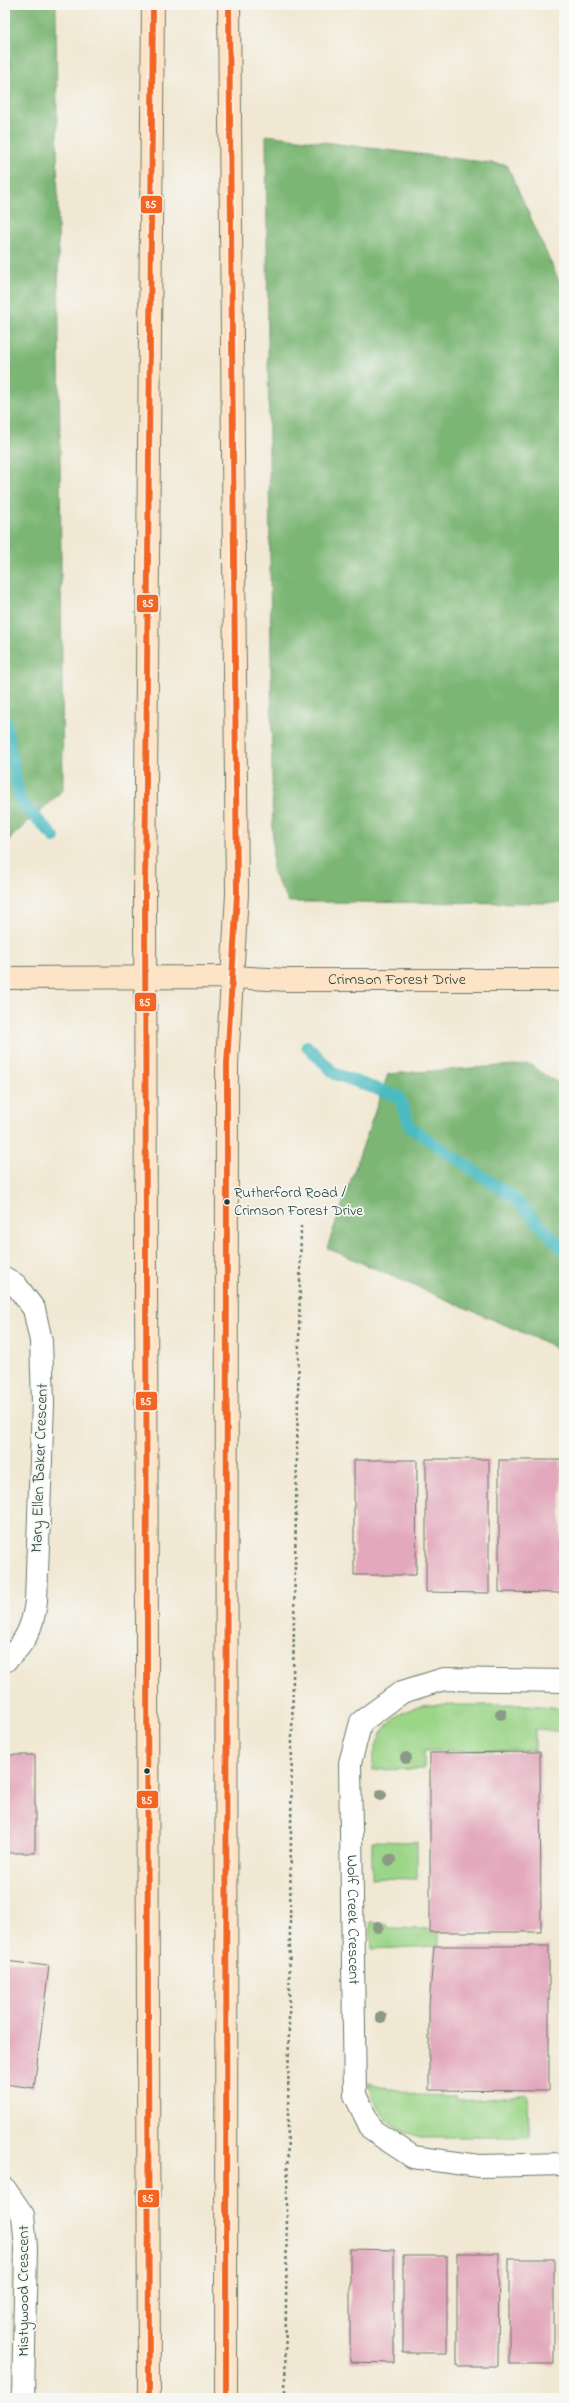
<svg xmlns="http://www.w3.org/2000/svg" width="569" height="2403" font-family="'Indie Flower',sans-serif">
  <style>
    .green { fill: #9bd588; stroke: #5d895e }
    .forest { fill: #7cb674; stroke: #4e7a54 }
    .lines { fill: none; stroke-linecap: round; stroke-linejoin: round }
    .stream { stroke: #4cbbc1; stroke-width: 12 }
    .building { fill: #e3a8bc }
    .street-casing { stroke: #68796c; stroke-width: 24 }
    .secondary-casing { stroke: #68796c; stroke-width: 24 }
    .path { stroke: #68796c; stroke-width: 2.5; stroke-dasharray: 3 3; stroke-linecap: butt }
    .street { stroke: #fff; stroke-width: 22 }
    .secondary { stroke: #fee4c6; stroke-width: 22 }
    .bus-1-casing { stroke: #f6f6f2; stroke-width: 9 }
    .bus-1 { stroke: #f26522; stroke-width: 6 }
    .tree { fill: #8b9a85 }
    .bus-dot { fill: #1f3d34; stroke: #f6f6f2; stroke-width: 1.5 }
    .labels { text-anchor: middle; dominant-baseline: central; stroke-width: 3.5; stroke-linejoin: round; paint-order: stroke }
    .bus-label { font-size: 15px; fill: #1f3d34; stroke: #f6f6f2; text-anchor: start }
    .street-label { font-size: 16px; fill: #1f3d34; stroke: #f6f6f2 }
    .line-badge { stroke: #f6f6f2; stroke-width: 1.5 }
    .badge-label { font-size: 11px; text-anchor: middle; font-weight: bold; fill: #fff }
  </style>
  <rect width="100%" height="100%" fill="#f6f6f2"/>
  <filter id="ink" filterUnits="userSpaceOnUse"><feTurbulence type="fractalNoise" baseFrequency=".025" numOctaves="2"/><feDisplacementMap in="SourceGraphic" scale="8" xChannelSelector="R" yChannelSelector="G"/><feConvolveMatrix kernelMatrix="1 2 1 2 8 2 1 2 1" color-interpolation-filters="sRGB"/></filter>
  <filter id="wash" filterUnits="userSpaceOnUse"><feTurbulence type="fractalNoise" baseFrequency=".012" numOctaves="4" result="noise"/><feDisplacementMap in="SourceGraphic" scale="16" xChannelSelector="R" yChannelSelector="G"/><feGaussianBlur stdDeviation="0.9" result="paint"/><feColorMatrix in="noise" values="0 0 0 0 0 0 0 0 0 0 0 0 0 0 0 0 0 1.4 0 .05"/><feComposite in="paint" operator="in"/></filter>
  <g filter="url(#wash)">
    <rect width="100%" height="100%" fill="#f1e8d3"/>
    <g class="green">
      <path d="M430 1705H528L564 1708V1732L535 1729V1750L424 1751V1769L372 1770C374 1733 391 1709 430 1705Z"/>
      <polygon points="372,1841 417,1842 417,1879 372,1878"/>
      <polygon points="370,1922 384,1923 390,1928 428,1929 430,1932 439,1932 439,1946 372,1949"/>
      <path d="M369 2083 417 2095 455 2096 456 2101 479 2100 528 2094 529 2137H420C389 2127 377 2116 369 2083Z"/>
    </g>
    <g class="forest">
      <polygon points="5,5 56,5 63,790 5,843"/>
      <polygon points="266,135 507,165 564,292 564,903 289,902 273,874"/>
      <polygon points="529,1064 564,1087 564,1356 549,1344 327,1248 388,1074"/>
    </g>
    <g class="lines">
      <g class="stream">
        <polyline points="5,719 20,801 54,837"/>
        <polyline points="307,1046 335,1074 399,1097 410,1127 513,1197 564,1250"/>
      </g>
    </g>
    <g id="blocks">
      <g class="building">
        <polygon points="426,1459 489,1459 489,1593 426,1592"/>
        <polygon points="354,1460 417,1460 416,1575 354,1575"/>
        <polygon points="499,1460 561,1460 561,1593 499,1592"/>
        <polygon points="540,1752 541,1932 430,1932 430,1753"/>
        <rect x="5" y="1755" width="30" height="98"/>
        <polygon points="434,1946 549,1946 549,2091 429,2090 429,2005"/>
        <polygon points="5,1961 49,1966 34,2088 5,2084"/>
        <polygon points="350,2249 394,2250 394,2363 350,2362"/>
        <polygon points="457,2253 499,2253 498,2366 457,2366"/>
        <rect x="562" y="2255" width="2" height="112"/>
        <rect x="403" y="2256" width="44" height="97"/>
        <rect x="509" y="2259" width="45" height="105"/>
      </g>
    </g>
  </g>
  <g filter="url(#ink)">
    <use href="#blocks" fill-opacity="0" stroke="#68796c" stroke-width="1"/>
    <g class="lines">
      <defs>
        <g id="street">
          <path d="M5 1278 16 1285 34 1309 41 1341 43 1402 36 1601C33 1627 25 1644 5 1661"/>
          <path id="s1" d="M564 1681 444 1679 402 1692 361 1722 350 1763 355 2095 372 2130 413 2157 479 2166 564 2164"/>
          <polyline points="5,2189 23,2215 26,2247 23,2398"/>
        </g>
        <g id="secondary">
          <path id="s2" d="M5 978 231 977 288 980H564"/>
          <polyline points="149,2398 145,894 153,5"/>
          <polyline points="226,2398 227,1064 237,894 229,5"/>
        </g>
      </defs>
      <use href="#street" class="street-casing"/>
      <use href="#secondary" class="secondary-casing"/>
      <polyline class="path" points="285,2398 292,1735 301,1226"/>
      <use href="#street" class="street"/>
      <use href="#secondary" class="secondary"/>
      <defs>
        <g id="bus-1">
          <polyline points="149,2398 145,894 153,5"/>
          <polyline points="226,2398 227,1064 237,894 229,5"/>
        </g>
      </defs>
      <use href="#bus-1" class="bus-1-casing"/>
      <use href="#bus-1" class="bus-1"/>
    </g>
    <g class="tree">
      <circle cx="501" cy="1714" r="6"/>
      <circle cx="406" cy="1758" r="6"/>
      <circle cx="381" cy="1795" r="6"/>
      <circle cx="390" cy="1860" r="6"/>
      <circle cx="378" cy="1927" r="6"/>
      <circle cx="381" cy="2017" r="6"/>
    </g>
  </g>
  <g class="bus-dot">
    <circle cx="227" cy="1202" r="3.5"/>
    <circle cx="147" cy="1771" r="3.5"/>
  </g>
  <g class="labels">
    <g class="bus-label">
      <text x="234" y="1193">Rutherford Road /<tspan x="234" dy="18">Crimson Forest Drive</tspan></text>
    </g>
    <g class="street-label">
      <text stroke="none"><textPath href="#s2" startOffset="392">Crimson Forest Drive</textPath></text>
      <text transform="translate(40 1468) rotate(-88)">Mary Ellen Baker Crescent</text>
      <text stroke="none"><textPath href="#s1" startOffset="414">Wolf Creek Crescent</textPath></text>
      <text transform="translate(24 2291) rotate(-90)">Mistywood Crescent</text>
    </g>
  </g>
  <g class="line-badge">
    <rect x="140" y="195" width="23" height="19" rx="4" fill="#f26522"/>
    <rect x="136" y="594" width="23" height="19" rx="4" fill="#f26522"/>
    <rect x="134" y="992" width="23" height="20" rx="4" fill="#f26522"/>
    <rect x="135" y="1391" width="23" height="20" rx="4" fill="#f26522"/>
    <rect x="136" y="1790" width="23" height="19" rx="4" fill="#f26522"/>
    <rect x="137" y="2189" width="23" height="19" rx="4" fill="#f26522"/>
  </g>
  <g class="badge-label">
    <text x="151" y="208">85</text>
    <text x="148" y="607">85</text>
    <text x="145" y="1006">85</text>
    <text x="146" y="1405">85</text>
    <text x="147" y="1804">85</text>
    <text x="148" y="2202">85</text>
  </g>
  <rect width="569" height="2403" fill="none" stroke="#f6f6f2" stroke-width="20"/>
</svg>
